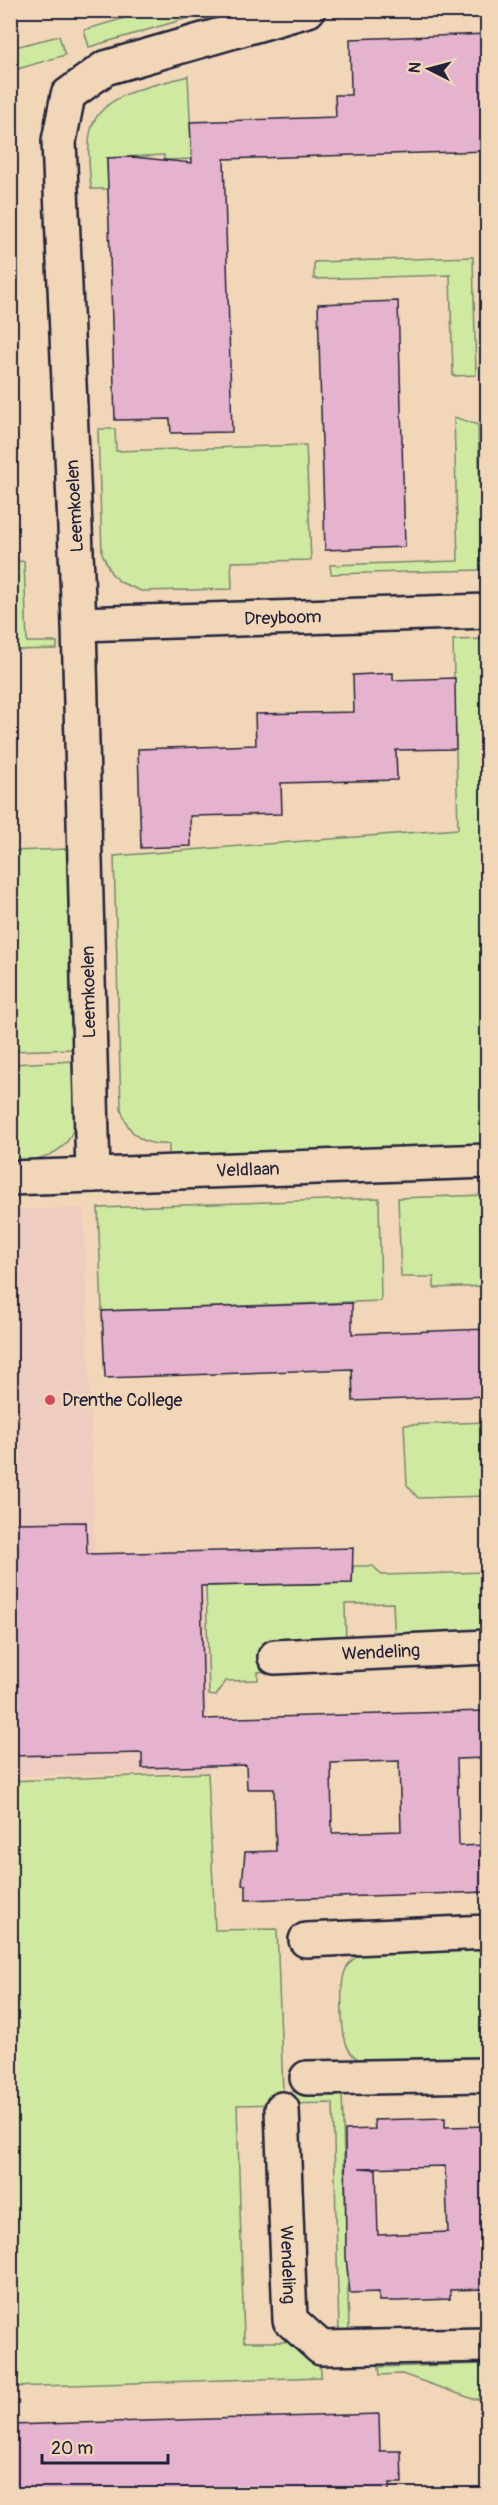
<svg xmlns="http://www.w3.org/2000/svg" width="498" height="2505" font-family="Pangolin,sans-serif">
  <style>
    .built { fill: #eeccbf }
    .green { fill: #cfe9a0; stroke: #78866e; stroke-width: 1.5 }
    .building { fill: #e6b3cf; stroke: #22223b; stroke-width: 1.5; fill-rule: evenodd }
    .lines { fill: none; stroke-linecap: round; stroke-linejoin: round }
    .minor-casing { stroke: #22223b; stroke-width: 38 }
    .minor { stroke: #f1d7b8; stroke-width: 33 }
    .poi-dot { fill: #d1495b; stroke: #f1d7b8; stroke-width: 2 }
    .labels { text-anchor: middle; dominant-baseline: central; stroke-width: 4.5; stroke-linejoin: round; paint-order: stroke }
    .street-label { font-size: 18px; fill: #22223b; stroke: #f1d7b8 }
    .poi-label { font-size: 18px; fill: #22223b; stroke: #f1d7b8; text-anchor: start }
  </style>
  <rect width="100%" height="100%" fill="#f1d7b8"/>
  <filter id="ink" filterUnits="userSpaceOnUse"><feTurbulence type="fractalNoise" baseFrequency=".0167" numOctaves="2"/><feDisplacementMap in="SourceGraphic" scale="12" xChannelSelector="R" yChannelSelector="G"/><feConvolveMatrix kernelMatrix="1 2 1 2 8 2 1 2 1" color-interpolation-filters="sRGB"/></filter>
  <g filter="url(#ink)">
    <polygon class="built" points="84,1208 96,1592 204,1591 209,1771 11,1776 10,1210"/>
    <g class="green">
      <polygon points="152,10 212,11 89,47 84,30"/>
      <polygon points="59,36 65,55 11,71 11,48"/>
      <path d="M188 76 192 159 164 160V155L107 158 108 189H91C90 171 87 152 90 134 97 92 155 86 188 76Z"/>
      <polygon points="473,257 476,375 453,376 450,275 314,279 314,262"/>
      <polygon points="454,417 478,425 482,570 331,574 330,565 458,561"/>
      <polygon points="98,429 115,429 116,451 306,445 311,560 231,562 232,589 141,591 120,582 111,573 102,553"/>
      <polygon points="24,561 27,642 57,642 57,649 11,650 11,562"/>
      <path d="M487 639V1147L169 1157V1144C142 1146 128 1134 121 1109L114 856 458 829 453 640Z"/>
      <polygon points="68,849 74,1049 11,1051 10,851"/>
      <path d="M75 1061C77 1122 86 1158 11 1162L10 1064Z"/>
      <polygon points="487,1195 487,1286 434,1288 434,1277 401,1277 398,1198"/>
      <polygon points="379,1198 381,1301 102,1311 98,1208"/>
      <polygon points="487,1422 487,1496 418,1498 407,1485 404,1425"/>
      <polygon points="353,1566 373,1566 382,1575 487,1572 487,1640 395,1643 393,1603 345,1604 346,1644 270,1671 258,1672 258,1680 226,1681 216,1696 209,1695 206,1586 352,1583"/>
      <polygon points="208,1773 215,1930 277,1929 283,2092 342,2090 349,2330 339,2330 333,2103 237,2105 244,2342 295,2342 321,2369 321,2377 11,2387 10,1781"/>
      <path d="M487 1947V2061L365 2063C355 2058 349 2053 346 2043 341 2030 340 1983 345 1971 348 1961 356 1956 365 1952Z"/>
      <polygon points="487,2364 487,2399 473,2399 402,2374 380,2375 379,2367"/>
    </g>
    <g class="building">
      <polygon points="488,34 488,151 224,159 232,432 171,433 170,419 115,420 107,158 133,157 192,163 190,122 336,117 335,95 351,95 350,39"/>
      <polygon points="398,301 405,547 325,550 318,304"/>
      <polygon points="393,673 393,680 455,678 456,749 396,750 397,780 281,783 282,814 190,816 191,846 141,848 138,749 256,745 255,714 354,712 353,675"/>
      <polygon points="352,1303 352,1334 488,1329 488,1396 353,1401 352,1369 105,1378 102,1311"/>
      <path d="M86 1522 87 1554 353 1548 352 1583 201 1586 204 1719 486 1711 487 1758 457 1759 459 1846 488 1845V1892L246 1900V1885H242L245 1852 276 1851 274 1789H247L246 1765 142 1768V1753L10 1756V1523ZM399 1761 401 1831 332 1833 331 1763Z"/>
      <path d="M445 2118V2127L488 2126V2289L450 2290V2299L398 2301H379V2292L350 2293 346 2257 345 2130 375 2129 374 2120ZM445 2166 448 2232 378 2235 376 2169 359 2168Z"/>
      <polygon points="379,2414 380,2451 401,2451 402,2483 389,2483 389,2494 10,2494 10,2425"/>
    </g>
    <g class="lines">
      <defs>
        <g id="minor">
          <path id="s1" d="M79 624 488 611"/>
          <polyline points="93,1175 79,624 59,141 68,95 105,68 308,10"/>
          <path id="s2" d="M10 1178 488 1161"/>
          <path id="s3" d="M275 1657 488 1647"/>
          <polyline points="306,1940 488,1932"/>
          <polyline points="307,2078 488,2075"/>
          <path id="s4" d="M282 2109 290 2320 321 2348 488 2345"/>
        </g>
      </defs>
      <use href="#minor" class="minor-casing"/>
      <use href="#minor" class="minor"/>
    </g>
  </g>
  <circle class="poi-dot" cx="50" cy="1400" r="6"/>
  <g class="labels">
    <g class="street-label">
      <text transform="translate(75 506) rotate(-93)">Leemkoelen</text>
      <text stroke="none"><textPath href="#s1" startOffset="204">Dreyboom</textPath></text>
      <text transform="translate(89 992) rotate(-91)">Leemkoelen</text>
      <text stroke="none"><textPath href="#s2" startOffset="238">Veldlaan</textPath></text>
      <text stroke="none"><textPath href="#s3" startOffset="106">Wendeling</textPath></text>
      <text stroke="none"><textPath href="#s4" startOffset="156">Wendeling</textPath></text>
    </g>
    <g class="poi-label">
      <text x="62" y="1400">Drenthe College</text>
    </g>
  </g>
  <rect width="498" height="2505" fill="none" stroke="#f1d7b8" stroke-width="36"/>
  <rect x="18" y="18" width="462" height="2469" fill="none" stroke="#22223b" stroke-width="2" filter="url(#ink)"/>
  <g transform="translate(429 69) rotate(276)" stroke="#f1d7b8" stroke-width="4.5" paint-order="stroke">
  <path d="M0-4.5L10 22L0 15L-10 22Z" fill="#22223b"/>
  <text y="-9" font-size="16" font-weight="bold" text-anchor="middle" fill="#22223b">N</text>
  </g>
  <path d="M42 2454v9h126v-9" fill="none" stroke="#22223b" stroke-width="3"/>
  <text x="51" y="2454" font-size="18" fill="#22223b" stroke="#f1d7b8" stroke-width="4.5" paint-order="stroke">20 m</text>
</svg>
